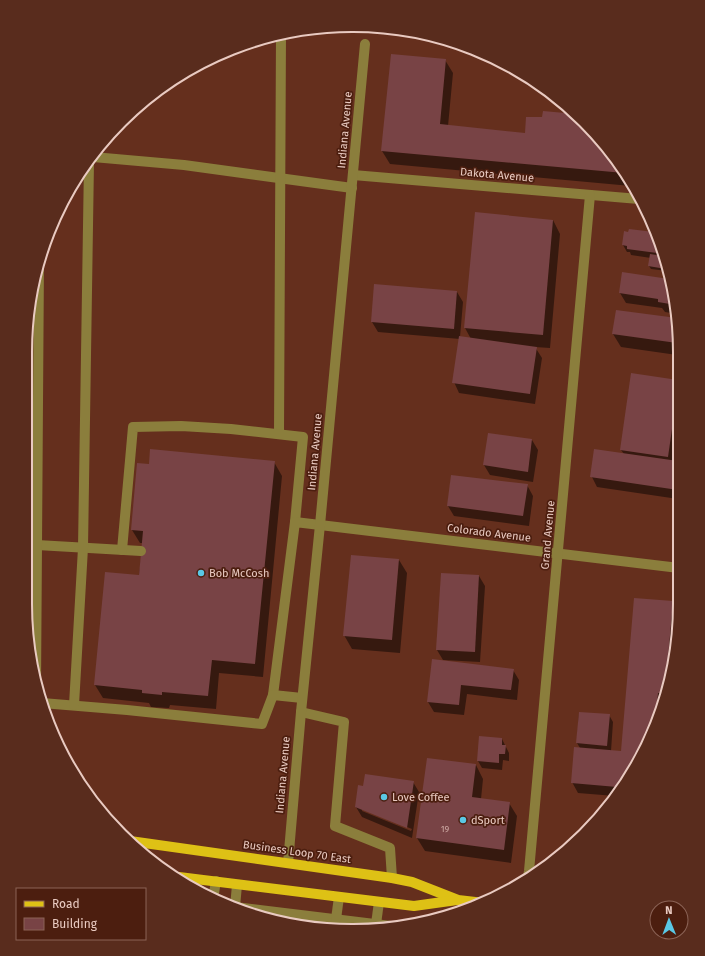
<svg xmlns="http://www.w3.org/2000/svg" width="705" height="956" font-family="'Fira Sans',sans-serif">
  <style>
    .built { fill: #652f1d }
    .shadow { fill: #0007; fill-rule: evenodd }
    .building { fill: #784345 }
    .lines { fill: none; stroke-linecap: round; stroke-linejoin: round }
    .minor { stroke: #8b7e3c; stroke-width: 10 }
    .major { stroke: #dec115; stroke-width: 10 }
    .poi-dot { fill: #5ac8e5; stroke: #4c1e0f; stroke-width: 1.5 }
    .labels { text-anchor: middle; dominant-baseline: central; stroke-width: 3.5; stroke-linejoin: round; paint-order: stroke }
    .number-label { font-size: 9px; fill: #cda8a2 }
    .street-label { font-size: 11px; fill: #e9cac1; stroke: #4c1e0f }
    .poi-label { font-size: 11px; fill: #e9cac1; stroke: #4c1e0f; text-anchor: start }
    .rim { fill: none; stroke: #e9cac1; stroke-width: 2 }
  </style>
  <rect width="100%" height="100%" fill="#572819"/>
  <g class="built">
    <polygon points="331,26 395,28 458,42 516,69 569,106 612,153 655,227 677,310 679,625 663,709 636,767 599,819 552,863 478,906 374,930 288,925 207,897 121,835 69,767 39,695 42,255 80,171 153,93 208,59 268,36"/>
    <polygon points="36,268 36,687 25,603 26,331"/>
  </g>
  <g class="shadow">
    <polygon points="445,60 453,73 448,126 526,134 543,119 577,115 612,153 631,186 390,164 382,151"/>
    <polygon points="553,220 560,234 550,348 535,347 542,358 535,404 459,393 454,382 460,339 378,332 372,322 457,292 463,302 460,337 471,339 465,328"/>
    <polygon points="653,233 657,240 659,241 662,252 661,257 663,257 667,271 651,269 649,266 651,258 631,255 630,252 627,252 623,245"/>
    <polygon points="669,280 677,310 677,314 665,312 662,308 626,303 620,293"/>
    <polygon points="617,311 677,319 677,355 621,347 613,334"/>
    <polygon points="632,375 678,381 678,433 674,461 678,462 678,499 597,487 592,477 624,454 621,450"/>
    <polygon points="532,440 538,450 533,482 490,475 484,465"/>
    <polygon points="274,462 282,476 263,677 219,673 216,709 170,705 169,708 151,707 149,703 103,698 95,685 139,576 143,543 140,543 132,530"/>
    <polygon points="527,485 533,496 529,526 454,516 448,506"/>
    <polygon points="399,560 407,573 400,653 352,649 344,635"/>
    <polygon points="479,576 485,586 480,662 443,660 437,650"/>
    <polygon points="673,602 678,612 677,625 679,625 679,623 679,625 664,703 662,709 636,767 615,796 578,793 572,782 580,748 577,743 579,713 609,715 613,722 611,751 621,752"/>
    <polygon points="433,660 513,670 519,680 517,700 467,694 464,715 434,712 428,702"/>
    <polygon points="480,737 502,739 509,753 509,761 503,760 502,770 482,768 478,761"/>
    <polygon points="476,765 483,779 481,799 509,803 517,816 511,863 425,851 417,838"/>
    <path d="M413 782 419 792 412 838 362 817 356 807ZM362 809 412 829 411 831 362 811Z"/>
  </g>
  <g class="building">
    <polygon points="391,54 446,59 440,124 525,133 526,117 542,117 543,111 576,114 612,153 624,173 381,151"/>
    <polygon points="475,212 553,220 543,335 464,328"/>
    <polygon points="629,229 654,232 653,239 658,240 659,241 657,253 627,249 627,246 622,245 624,231 628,232"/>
    <polygon points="650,254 663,256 666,269 648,266"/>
    <polygon points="622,272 669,279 676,305 658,302 658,299 619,293"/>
    <polygon points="374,284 457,291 454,329 371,322"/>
    <polygon points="616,310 677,318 677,343 612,334"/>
    <polygon points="459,336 537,347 530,394 452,383"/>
    <polygon points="631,373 678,380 678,387 668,457 620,450"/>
    <polygon points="488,433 532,439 528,472 483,465"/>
    <polygon points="150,449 275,461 255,664 212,660 208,696 162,692 162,695 142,693 142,690 94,685 105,572 139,575 143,531 131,530 137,463 149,464"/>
    <polygon points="594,449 678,461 678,490 590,477"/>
    <polygon points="451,475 528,484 523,516 447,506"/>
    <polygon points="351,555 399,559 392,640 343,636"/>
    <polygon points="441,573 479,575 475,652 436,650"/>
    <polygon points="634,598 673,601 665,693 658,693 655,726 636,767 617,794 617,787 571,783 574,747 621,751"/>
    <polygon points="432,659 514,669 511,690 461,685 459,705 427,702"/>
    <polygon points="579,712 610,714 607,746 576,743"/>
    <polygon points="479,736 502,738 502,745 506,745 505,754 499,754 499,763 477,761"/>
    <polygon points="427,758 476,764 472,797 510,802 504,850 416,838"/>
    <polygon points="365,774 414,781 407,828 355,807 358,785 363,786"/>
  </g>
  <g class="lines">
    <g class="minor">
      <polyline points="93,157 184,165 352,188"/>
      <polyline points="353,175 639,199"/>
      <polyline points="279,434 281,34"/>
      <polyline points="37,545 141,551"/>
      <polyline points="122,550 133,427 181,426 231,429 303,437 295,522"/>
      <polyline points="36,687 39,261"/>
      <polyline points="273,695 295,522 679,568"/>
      <polyline points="42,703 127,710 262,724 273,695 302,698"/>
      <polyline points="74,705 83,548 89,162"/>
      <polyline points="301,712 344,722 335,826 390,848 392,878"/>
      <polyline points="288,863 301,712 320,525 365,44"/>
      <polyline points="528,877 529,871 590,195"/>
      <polyline points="237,885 235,907 391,926"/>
      <polyline points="213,899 216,881"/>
      <polyline points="336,919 339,897"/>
      <polyline points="376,924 379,902"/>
    </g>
    <g class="major">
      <polyline points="130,841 392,878 412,882 458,900 484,903"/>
      <polyline points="179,877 414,906 457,900"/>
    </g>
  </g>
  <g class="poi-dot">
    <circle cx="201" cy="573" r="4"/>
    <circle cx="384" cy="797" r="4"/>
    <circle cx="463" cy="820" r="4"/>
  </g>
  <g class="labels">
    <g class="number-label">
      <text x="445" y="829">19</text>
    </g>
    <g class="street-label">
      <text transform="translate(345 130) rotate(-85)">Indiana Avenue</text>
      <text transform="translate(497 175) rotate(5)">Dakota Avenue</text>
      <text transform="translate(315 452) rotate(-85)">Indiana Avenue</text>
      <text transform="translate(489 533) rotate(7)">Colorado Avenue</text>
      <text transform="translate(548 535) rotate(-85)">Grand Avenue</text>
      <text transform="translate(283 775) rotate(-85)">Indiana Avenue</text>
      <text transform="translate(297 852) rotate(8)">Business Loop 70 East</text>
    </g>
    <g class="poi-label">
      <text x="209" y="573">Bob McCosh</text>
      <text x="392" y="797">Love Coffee</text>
      <text x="471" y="820">dSport</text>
    </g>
  </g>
  <path d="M0 0H705V956H0ZM352 32H353A320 320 0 0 1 673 352V604A320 320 0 0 1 353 924H352A320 320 0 0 1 32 604V352A320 320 0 0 1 352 32Z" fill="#592c1d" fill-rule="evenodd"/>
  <path class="rim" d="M352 32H353A320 320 0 0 1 673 352V604A320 320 0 0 1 353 924H352A320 320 0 0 1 32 604V352A320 320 0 0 1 352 32Z"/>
  <rect x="16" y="888" width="130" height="52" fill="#4c1e0f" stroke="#8b6356"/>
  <rect x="24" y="901" width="20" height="6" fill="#dec115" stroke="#8b6356"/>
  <text x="52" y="908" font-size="12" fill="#e9cac1">Road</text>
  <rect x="24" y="918" width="20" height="12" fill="#784345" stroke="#8b6356"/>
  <text x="52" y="928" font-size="12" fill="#e9cac1">Building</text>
  <g transform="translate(669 920) rotate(359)"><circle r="19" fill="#4c1e0f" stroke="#8b6356"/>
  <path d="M0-3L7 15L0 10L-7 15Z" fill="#5ac8e5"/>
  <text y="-6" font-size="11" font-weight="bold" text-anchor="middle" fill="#e9cac1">N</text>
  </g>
</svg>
